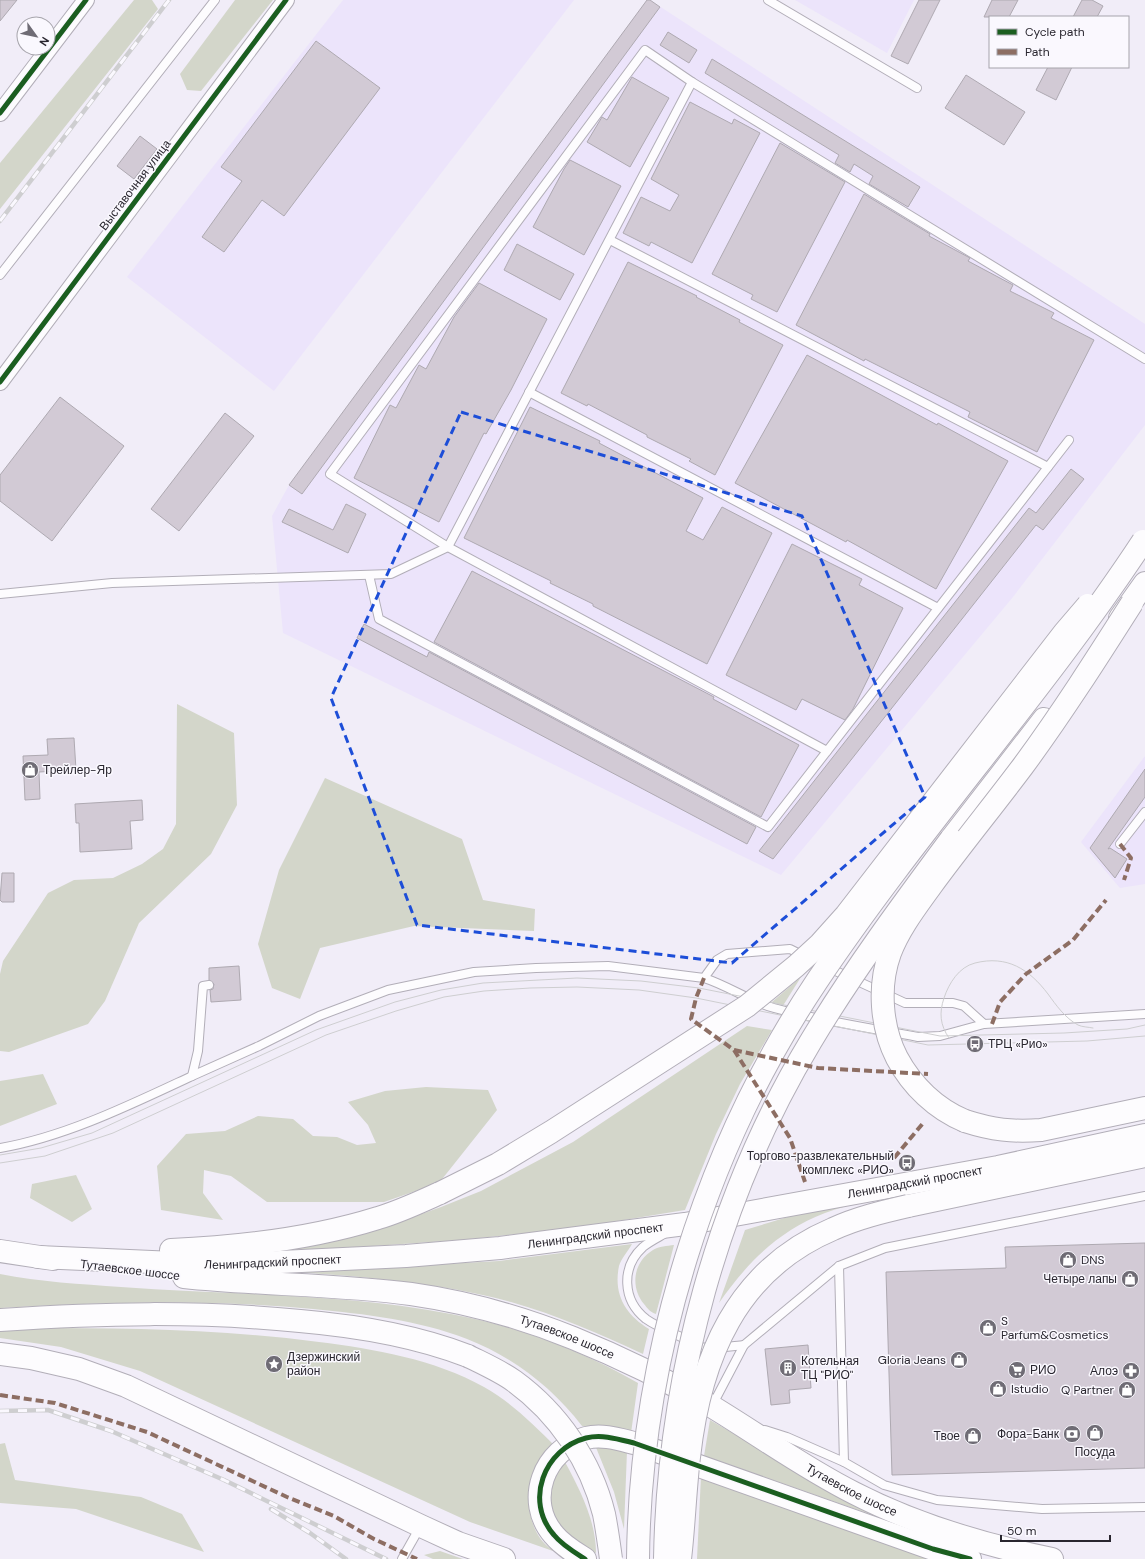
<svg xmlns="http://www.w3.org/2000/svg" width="1145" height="1559" font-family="'DM Sans',sans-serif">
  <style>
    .built { fill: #ece4fb }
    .green { fill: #d3d6ca }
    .building { fill: #d2cad5; stroke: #aea9b1 }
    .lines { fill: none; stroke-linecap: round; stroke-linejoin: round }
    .lane-casing { stroke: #b2aeb8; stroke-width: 10 }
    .street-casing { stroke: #b2aeb8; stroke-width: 18 }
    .secondary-casing { stroke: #b2aeb8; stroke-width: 24 }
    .primary-casing { stroke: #b2aeb8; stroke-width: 24 }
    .highway-casing { stroke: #b2aeb8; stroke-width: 24 }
    .lane { stroke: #fdfcfe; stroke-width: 8 }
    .street { stroke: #fdfcfe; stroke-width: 16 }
    .secondary { stroke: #fdfcfe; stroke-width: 22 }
    .primary { stroke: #fdfcfe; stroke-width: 22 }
    .highway { stroke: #fdfcfe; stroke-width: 22 }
    .tram { stroke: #ceced0; stroke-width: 1 }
    .rail-casing { stroke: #ceced0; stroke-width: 4.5 }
    .rail { stroke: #faf8fe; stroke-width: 3; stroke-dasharray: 9; stroke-linecap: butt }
    .primary-bridge-casing { stroke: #b2aeb8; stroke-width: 24; stroke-linecap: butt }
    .highway-bridge-casing { stroke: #b2aeb8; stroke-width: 24; stroke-linecap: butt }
    .primary-bridge { stroke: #fdfcfe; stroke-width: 22 }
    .highway-bridge { stroke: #fdfcfe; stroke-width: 22 }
    .quiet { stroke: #8d6e63; stroke-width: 4; stroke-dasharray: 8 4; stroke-linecap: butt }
    .cycleway-casing { stroke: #faf8fe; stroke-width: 8 }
    .cycleway { stroke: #1b5e20; stroke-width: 5 }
    .marked { fill: none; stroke: #1d4ed8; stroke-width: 3; stroke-dasharray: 8 5; stroke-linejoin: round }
    .labels { text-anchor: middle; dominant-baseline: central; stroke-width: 3; stroke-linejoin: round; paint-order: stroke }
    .street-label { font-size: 12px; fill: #29262f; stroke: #faf8fe }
    .poi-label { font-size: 12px; fill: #29262f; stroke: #faf8fe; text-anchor: start }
  </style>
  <rect width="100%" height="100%" fill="#f1edf8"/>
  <g class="built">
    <polygon points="343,0 574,0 274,391 127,277"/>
    <polygon points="647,0 650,0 1145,324 1145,425 1013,597 781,875 283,633 272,516 289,485"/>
    <polygon points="795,0 914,0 887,53"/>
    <polygon points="1145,756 1145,884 1120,888 1081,842"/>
  </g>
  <g class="green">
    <polygon points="134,0 152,0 158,9 0,209 0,163"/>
    <polygon points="235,0 273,0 201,91 187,90 180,74"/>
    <polygon points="177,704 234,733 237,805 211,854 139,923 105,1001 88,1024 9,1052 0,1051 0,974 3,961 48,893 74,880 113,878 142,864 163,849 176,824"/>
    <polygon points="325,778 462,839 483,900 535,909 534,931 414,926 320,948 300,999 272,988 258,944 279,870"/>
    <polygon points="801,977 779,1012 765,1008"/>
    <polygon points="747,1026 772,1030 740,1084 716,1134 685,1210 581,1227 461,1240 300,1251 288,1248 385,1227 441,1207 481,1191 573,1142"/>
    <polygon points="43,1074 57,1104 0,1126 0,1081"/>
    <polygon points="426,1087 488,1090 497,1110 439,1183 384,1202 267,1202 231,1176 204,1170 203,1193 223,1220 161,1210 157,1166 186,1134 225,1131 258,1116 293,1119 313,1136 337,1137 357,1145 376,1143 368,1125 348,1102 385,1091"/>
    <polygon points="76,1175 92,1209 72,1222 30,1198 32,1184"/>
    <path d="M866 1200C853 1205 838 1208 825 1213 778 1231 747 1263 719 1303L745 1230 814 1209Z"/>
    <path d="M632 1244C628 1251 621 1259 619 1266 613 1295 626 1315 649 1329L643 1354C600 1334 557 1315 511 1302 441 1283 368 1277 295 1272L499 1261Z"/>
    <path d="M674 1245 656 1314C650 1312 648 1309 644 1304 630 1287 633 1262 653 1250 659 1246 667 1246 674 1245Z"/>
    <path d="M0 1274C40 1282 81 1284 121 1287 231 1295 343 1293 451 1314 517 1326 581 1350 638 1383L631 1433 597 1427 582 1426C552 1387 513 1357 467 1339 418 1320 365 1314 313 1309 208 1299 104 1302 0 1308Z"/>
    <path d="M27 1328C124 1328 222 1329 319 1342 374 1349 434 1359 484 1387 511 1402 533 1424 555 1446 551 1450 546 1454 542 1459 524 1480 525 1516 540 1538 543 1543 549 1547 553 1551L470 1522 140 1371 61 1347 0 1338V1329Z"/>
    <polygon points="710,1420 878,1517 704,1456"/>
    <polygon points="5,1443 15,1480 141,1497 182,1514 204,1552 76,1509 0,1503 0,1444"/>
    <polygon points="595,1445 627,1451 624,1529 614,1492"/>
    <path d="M565 1462C580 1490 596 1521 596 1553 556 1540 532 1496 565 1462Z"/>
    <polygon points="701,1476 934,1559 697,1559"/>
    <polygon points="440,1551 463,1559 433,1559 424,1555"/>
  </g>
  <g class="building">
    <polygon points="0,0 17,0 0,21"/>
    <polygon points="647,0 650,0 660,7 302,494 289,485"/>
    <polygon points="919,0 940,0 908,64 891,56"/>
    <polygon points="992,0 1018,0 1009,17 984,17"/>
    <polygon points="1082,0 1092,0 1103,6 1097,17 1073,17"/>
    <polygon points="668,32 697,50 689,63 660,45"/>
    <polygon points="316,41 380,88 284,216 262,200 224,252 202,237 242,181 221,167"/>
    <polygon points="712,59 920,187 908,207 869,184 873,176 854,164 850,172 835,163 839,155 705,73"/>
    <polygon points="1048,67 1072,67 1056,100 1036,90"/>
    <polygon points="966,75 1025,112 1004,145 945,108"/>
    <polygon points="632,77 669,98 630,167 587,142 602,117 607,120"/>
    <polygon points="690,102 732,124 734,119 760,133 692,263 651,242 649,246 623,233 641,197 670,211 679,195 651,179"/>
    <polygon points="140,136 157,149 134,179 117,166"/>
    <polygon points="780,143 845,182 777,312 751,299 753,295 712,274"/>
    <polygon points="570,160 621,186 584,255 533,227 564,169"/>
    <polygon points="864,194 930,234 929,236 970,258 968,261 1013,285 1010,291 1054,313 1051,318 1094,340 1037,452 968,417 970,412 865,359 864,361 796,325"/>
    <polygon points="517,244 574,274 560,300 504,270"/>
    <polygon points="628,262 697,296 696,297 740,320 739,322 783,345 715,475 689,461 691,459 647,437 647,435 588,404 587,406 561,393"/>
    <polygon points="479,283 547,319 511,390 486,434 484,433 439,522 354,478 390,405 396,408 419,365 426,369 454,317"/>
    <polygon points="807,355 937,425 938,423 1008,461 936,589 847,540 846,542 735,483"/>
    <polygon points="60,397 124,446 52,541 0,501 0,475"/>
    <polygon points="530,407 600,441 599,443 703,498 686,531 703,540 722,507 772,533 707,664 593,606 593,604 550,583 551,581 464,538"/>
    <polygon points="225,413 254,436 179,531 151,509"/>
    <polygon points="1071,469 1084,479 1043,530 1036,525 773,859 759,851 1029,508 1036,513"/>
    <polygon points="346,504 366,514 348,553 282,522 289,509 333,530"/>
    <polygon points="792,544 862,579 859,585 903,608 853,709 845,720 802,699 796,710 726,675"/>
    <polygon points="472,571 714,697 713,699 799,745 761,817 434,642"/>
    <polygon points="364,624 427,657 429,652 756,827 747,844 357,638"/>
    <polygon points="74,738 76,770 39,772 40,799 25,800 23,756 48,755 47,739"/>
    <polygon points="1145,769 1145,797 1108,849 1110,848 1127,859 1115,878 1090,848"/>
    <polygon points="142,800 143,820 130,821 132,849 80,852 79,823 76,823 75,804"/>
    <polygon points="2,873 14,873 14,902 2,902 0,900"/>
    <polygon points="239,966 241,1000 211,1002 210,990 213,989 214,984 209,980 209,968"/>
    <polygon points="1145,1243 1145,1468 892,1475 886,1272 1006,1268 1005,1247"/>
    <polygon points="808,1345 811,1388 789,1390 790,1403 771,1405 765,1349"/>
  </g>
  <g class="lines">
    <defs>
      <g id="lane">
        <polyline points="768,0 917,88"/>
        <polyline points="610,240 1048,467"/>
        <polyline points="0,275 215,0"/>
        <polyline points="529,392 938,608"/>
        <polyline points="369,575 379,619 768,827 1069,440"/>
        <polyline points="0,594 112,583 391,574 448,547 692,82"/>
        <polyline points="827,751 448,547 330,474 645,50 692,82 1145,359"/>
        <polyline points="1120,844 1145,812"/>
        <polyline points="827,967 905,1003 953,1003 964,1006 984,1024 1145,1014"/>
        <path d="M704 978C729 986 749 1001 774 1008 821 1021 870 1028 918 1037L940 1036 984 1024"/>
        <polyline points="192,1076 259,1046 319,1016 388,990 474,972 536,968 608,966 704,978 717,960 727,954 790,949 804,956"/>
        <path d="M0 1148C65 1137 132 1104 192 1076L198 1051 203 986 209 985"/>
        <path d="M664 1234C657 1238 649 1242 643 1247 621 1267 622 1300 646 1319 656 1326 668 1331 679 1336 686 1340 693 1345 701 1347 711 1350 733 1346 744 1345"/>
        <polyline points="839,1266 844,1462 884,1485 937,1500 1042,1509 1145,1507"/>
        <polyline points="712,1406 744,1345 839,1266 885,1248 1145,1196"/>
        <polyline points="765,1430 787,1437 844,1462"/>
        <polyline points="402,1559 420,1527"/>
      </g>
      <g id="street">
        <polyline points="0,113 86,0"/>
        <polyline points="0,382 286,0"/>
      </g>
      <path id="secondary" d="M585 1559C574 1552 562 1545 554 1535 524 1501 544 1449 586 1438 602 1434 618 1439 634 1443L933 1549 970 1559"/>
      <g id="primary">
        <path d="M965 1121C993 1130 1012 1132 1041 1130L1145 1108"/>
        <polyline points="908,1206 1145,1156"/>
        <path d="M171 1250C241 1247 311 1239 378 1218 399 1212 420 1202 440 1193"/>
        <polyline points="0,1251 53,1259"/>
        <path id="s1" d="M38 1257 220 1265 406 1256 500 1248 685 1224 998 1167 1145 1135"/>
        <path id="s2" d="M184 1277C260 1285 336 1284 411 1294 467 1302 521 1317 573 1338 620 1357 667 1380 711 1406 759 1435 804 1468 854 1493 916 1525 984 1545 1052 1559"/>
        <path d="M0 1320C102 1313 198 1311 300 1321 358 1326 414 1335 468 1356"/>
        <polyline points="0,1354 31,1358 79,1369 126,1386 421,1526 458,1543 504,1559"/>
      </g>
      <g id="highway">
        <polyline points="1120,618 1145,583"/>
        <polyline points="951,839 1044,719"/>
      </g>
    </defs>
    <use href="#lane" class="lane-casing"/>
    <use href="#street" class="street-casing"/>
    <use href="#secondary" class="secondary-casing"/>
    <use href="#primary" class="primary-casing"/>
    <use href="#highway" class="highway-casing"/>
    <use href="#lane" class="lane"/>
    <use href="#street" class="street"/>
    <use href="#secondary" class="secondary"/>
    <use href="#primary" class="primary"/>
    <use href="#highway" class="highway"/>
    <g class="tram">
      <path d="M949 1038C940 1025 939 1013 944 998 949 983 959 967 975 963 1007 955 1029 969 1048 994 1056 1005 1065 1018 1078 1025 1082 1027 1088 1027 1093 1028"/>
      <polyline points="0,1155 41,1148 92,1133 316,1030 395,1002 441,990 483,983 577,978 641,981 699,988 940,1036 1064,1033 1127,1029 1145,1025"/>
      <polyline points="0,1163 45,1156 113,1133 326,1035 396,1011 444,997 484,991 530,988 577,987 639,990 696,998 928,1045 1087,1041 1145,1036"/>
    </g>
    <defs>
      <g id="rail">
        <polyline points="0,221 169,0"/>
        <polyline points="0,1411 48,1410 111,1431 224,1480 386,1559"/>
        <polyline points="271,1509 310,1533 346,1559"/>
      </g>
    </defs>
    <use href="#rail" class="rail-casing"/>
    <use href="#rail" class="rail"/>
    <defs>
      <g id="primary-bridge">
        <path d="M965 1121C936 1109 912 1086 897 1058 881 1027 878 986 890 953 899 929 916 907 931 886 961 845 993 806 1023 766 1062 713 1097 658 1132 603"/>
        <polyline points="440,1193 498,1164 551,1132 747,1006 796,966 820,944 846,915 1064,633 1088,605"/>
        <path d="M468 1356C484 1364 500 1371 514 1381 558 1413 591 1461 604 1514 607 1529 609 1544 611 1559"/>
        <path d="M680 1559C684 1525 685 1491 689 1457 700 1358 736 1270 833 1229 857 1218 882 1212 908 1206"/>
      </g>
      <g id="highway-bridge">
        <path d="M638 1559C640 1358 705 1148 817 981 919 829 1043 693 1143 541"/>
        <path d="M665 1559C668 1380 718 1195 811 1041 853 971 902 905 951 839"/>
      </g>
    </defs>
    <use href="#primary-bridge" class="primary-bridge-casing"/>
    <use href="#highway-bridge" class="highway-bridge-casing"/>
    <use href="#primary-bridge" class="primary-bridge"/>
    <use href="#highway-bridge" class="highway-bridge"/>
    <g class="quiet">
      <polyline points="1120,844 1131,858 1124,880"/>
      <polyline points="704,978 696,998 691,1019 734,1050 790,1138 805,1182"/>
      <polyline points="992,1024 1000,1002 1026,974 1073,940 1106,900"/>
      <polyline points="734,1050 818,1068 928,1074"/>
      <polyline points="894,1158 924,1122"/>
      <polyline points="0,1395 55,1403 147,1432 287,1497 334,1516 374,1539 417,1559"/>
    </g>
    <defs>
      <g id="cycleway">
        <polyline points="0,113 86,0"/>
        <polyline points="0,382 286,0"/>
        <path d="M585 1559C574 1552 562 1545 554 1535 524 1501 544 1449 586 1438 602 1434 618 1439 634 1443L933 1549 970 1559"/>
      </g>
    </defs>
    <use href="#cycleway" class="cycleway-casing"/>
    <use href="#cycleway" class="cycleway"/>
  </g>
  <path class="marked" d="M461 412 802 516 925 797 732 963 417 925 331 698Z"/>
  <defs>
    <symbol id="shop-disc" viewBox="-11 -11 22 22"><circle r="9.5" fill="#6f6c75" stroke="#faf8fe"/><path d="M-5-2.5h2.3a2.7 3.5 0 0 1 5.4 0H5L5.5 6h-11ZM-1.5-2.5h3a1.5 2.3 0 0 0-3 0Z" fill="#fff"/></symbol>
    <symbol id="bus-disc" viewBox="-11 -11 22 22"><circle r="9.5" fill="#6f6c75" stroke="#faf8fe"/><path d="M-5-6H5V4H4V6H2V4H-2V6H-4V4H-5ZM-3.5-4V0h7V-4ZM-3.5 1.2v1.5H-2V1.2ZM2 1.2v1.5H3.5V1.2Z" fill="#fff"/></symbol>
    <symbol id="sight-disc" viewBox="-11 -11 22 22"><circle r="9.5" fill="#6f6c75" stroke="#faf8fe"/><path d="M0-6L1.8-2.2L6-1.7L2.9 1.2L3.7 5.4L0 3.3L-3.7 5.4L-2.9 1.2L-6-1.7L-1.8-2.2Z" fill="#fff"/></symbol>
    <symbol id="building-disc" viewBox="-11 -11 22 22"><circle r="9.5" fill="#6f6c75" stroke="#faf8fe"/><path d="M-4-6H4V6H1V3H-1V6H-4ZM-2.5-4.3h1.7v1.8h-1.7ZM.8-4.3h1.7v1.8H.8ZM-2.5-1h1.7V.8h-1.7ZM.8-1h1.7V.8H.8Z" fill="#fff"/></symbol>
    <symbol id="supermarket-disc" viewBox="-11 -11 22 22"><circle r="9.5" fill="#6f6c75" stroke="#faf8fe"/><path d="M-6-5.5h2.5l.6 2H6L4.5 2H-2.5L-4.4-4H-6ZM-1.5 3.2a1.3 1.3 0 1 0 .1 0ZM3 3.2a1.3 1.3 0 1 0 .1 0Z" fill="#fff"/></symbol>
    <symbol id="pharmacy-disc" viewBox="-11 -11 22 22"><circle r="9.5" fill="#6f6c75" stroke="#faf8fe"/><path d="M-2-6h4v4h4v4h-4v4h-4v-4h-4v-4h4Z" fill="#fff"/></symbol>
    <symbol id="bank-disc" viewBox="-11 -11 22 22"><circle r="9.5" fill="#6f6c75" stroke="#faf8fe"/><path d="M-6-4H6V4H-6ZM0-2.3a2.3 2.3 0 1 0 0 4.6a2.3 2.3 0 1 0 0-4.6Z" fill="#fff"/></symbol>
  </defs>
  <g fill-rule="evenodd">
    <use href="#shop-disc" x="20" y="760" width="20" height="20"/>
    <use href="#bus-disc" x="965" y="1034" width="20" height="20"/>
    <use href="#bus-disc" x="897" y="1153" width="20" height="20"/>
    <use href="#shop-disc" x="1058" y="1250" width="20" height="20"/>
    <use href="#shop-disc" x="1120" y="1269" width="20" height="20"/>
    <use href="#shop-disc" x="978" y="1318" width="20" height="20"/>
    <use href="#shop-disc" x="949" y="1350" width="20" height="20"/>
    <use href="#sight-disc" x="264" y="1354" width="20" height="20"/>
    <use href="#building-disc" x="778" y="1358" width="20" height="20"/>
    <use href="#supermarket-disc" x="1007" y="1360" width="20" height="20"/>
    <use href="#pharmacy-disc" x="1121" y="1361" width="20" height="20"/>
    <use href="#shop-disc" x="988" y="1379" width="20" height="20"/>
    <use href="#shop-disc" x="1117" y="1380" width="20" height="20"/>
    <use href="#shop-disc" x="1085" y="1423" width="20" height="20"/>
    <use href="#bank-disc" x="1062" y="1424" width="20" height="20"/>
    <use href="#shop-disc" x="963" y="1426" width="20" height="20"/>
  </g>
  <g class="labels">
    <g class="street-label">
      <text transform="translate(135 185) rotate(-53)">Выставочная улица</text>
      <text stroke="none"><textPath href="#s1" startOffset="883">Ленинградский проспект</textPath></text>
      <text stroke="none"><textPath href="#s1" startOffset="559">Ленинградский проспект</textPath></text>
      <text stroke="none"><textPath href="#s1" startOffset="235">Ленинградский проспект</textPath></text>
      <text transform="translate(130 1270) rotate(7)">Тутаевское шоссе</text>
      <text stroke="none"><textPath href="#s2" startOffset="390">Тутаевское шоссе</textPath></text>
      <text stroke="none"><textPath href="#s2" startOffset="714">Тутаевское шоссе</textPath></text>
    </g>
    <g class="poi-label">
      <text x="43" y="770">Трейлер-Яр</text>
      <text x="988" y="1044">ТРЦ «Рио»</text>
      <text x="894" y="1156" text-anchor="end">Торгово-развлекательный<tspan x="894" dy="14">комплекс «РИО»</tspan></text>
      <text x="1081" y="1260">DNS</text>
      <text x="1117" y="1279" text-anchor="end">Четыре лапы</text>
      <text x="1001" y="1321">S<tspan x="1001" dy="14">Parfum&amp;Cosmetics</tspan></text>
      <text x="287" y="1357">Дзержинский<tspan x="287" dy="14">район</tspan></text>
      <text x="946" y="1360" text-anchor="end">Gloria Jeans</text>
      <text x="801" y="1361">Котельная<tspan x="801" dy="14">ТЦ "РИО"</tspan></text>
      <text x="1030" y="1370">РИО</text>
      <text x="1118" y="1371" text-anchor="end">Алоэ</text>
      <text x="1011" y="1389">Istudio</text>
      <text x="1114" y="1390" text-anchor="end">Q Partner</text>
      <text x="1059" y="1434" text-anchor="end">Фора-Банк</text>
      <text x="960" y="1436" text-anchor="end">Твое</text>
      <text x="1095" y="1452" text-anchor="middle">Посуда</text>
    </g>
  </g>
  <rect x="989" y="16" width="140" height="52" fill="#faf8fe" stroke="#a6a4ab"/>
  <rect x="997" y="29" width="20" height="6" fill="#1b5e20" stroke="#a6a4ab"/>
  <text x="1025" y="36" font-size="12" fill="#29262f">Cycle path</text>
  <rect x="997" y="49" width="20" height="6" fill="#8d6e63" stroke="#a6a4ab"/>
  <text x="1025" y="56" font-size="12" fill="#29262f">Path</text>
  <g transform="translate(36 36) rotate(123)"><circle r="19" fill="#faf8fe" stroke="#a6a4ab"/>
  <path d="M0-3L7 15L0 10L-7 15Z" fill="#6f6c75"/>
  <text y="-6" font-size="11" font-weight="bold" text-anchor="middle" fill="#29262f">N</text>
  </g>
  <path d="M1001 1535v6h109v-6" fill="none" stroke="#29262f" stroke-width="2"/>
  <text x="1007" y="1535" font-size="12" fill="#29262f" stroke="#faf8fe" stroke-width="3" paint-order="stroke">50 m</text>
</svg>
